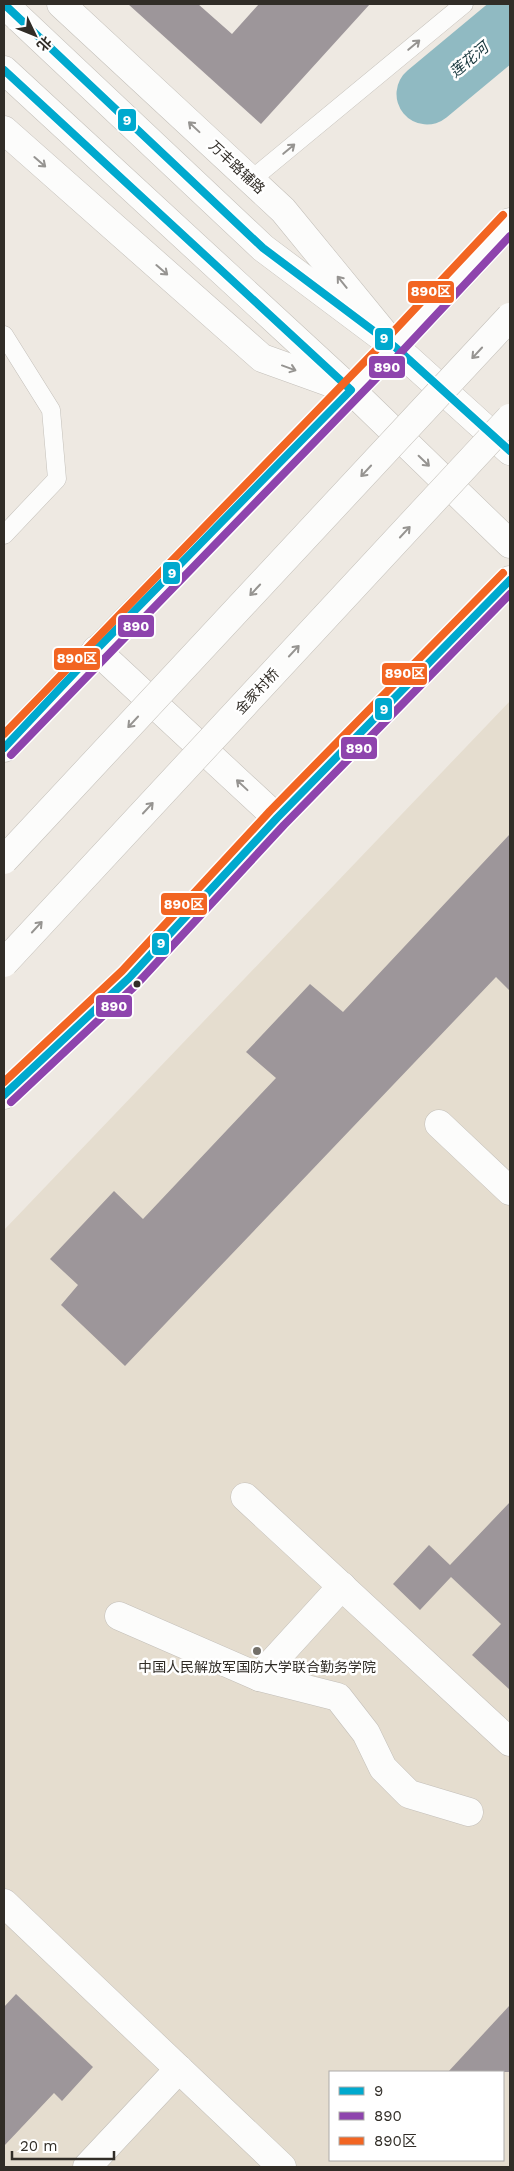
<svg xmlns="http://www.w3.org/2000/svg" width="514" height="2171" font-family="'Work Sans','Noto Sans SC',sans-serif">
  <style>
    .education { fill: #e5ddcf; fill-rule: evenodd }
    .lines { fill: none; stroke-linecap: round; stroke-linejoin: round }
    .river { stroke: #90bac2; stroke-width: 61 }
    .building { fill: #9d969a }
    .service-casing { stroke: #c3bfb9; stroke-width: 19 }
    .minor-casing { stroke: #c3bfb9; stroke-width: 29 }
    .tertiary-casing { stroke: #c3bfb9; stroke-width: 29 }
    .secondary-casing { stroke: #c3bfb9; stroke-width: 29 }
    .primary-casing { stroke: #c3bfb9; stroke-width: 29 }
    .service { stroke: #fcfcfb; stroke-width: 18 }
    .minor { stroke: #fcfcfb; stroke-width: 28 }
    .tertiary { stroke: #fcfcfb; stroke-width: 28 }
    .secondary { stroke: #fcfcfb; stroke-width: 28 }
    .primary { stroke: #fcfcfb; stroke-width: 28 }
    .trunk-bridge-casing { stroke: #c3bfb9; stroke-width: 29; stroke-linecap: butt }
    .trunk-bridge { stroke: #fcfcfb; stroke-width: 28 }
    .bus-1-casing { stroke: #fff; stroke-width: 11 }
    .bus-2-casing { stroke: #fff; stroke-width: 11 }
    .bus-3-casing { stroke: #fff; stroke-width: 11 }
    .bus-1 { stroke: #00a9ce; stroke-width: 8 }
    .bus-2 { stroke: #8e44ad; stroke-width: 8 }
    .bus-3 { stroke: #f26522; stroke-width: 8 }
    .oneway { stroke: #969491 }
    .bus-dot { fill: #312d27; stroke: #fff; stroke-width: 2 }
    .poi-dot { fill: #736f68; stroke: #fff; stroke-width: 2 }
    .labels { text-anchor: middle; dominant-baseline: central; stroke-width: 5; stroke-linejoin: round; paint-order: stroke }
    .street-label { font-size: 14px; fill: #312d27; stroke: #fff }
    .poi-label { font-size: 14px; fill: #312d27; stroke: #fff }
    .water-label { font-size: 15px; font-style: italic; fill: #14343a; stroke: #fff }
    .line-badge { stroke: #fff; stroke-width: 2 }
    .badge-label { font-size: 14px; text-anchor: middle; font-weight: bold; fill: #fff }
  </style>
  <rect width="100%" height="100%" fill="#eee9e2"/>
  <path class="education" d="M510 701V2167H4V1230ZM330 2072H503V2160H330Z"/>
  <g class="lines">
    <polyline class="river" points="427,94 510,25"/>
  </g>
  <g class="building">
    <polygon points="128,4 198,4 232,34 259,4 370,4 261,124"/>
    <polygon points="510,834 510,991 496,977 125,1366 61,1305 78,1285 50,1259 114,1191 143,1219 276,1078 246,1052 310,984 343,1012"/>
    <polygon points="510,1502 510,1690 472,1655 501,1624 451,1577 420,1610 393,1584 429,1545 450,1565"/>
    <polygon points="16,1994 93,2067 62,2101 54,2093 4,2146 4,2007"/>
    <polygon points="510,2005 510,2072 448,2072"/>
  </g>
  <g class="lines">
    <defs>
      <g id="service">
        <polyline points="251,180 464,4"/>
        <polyline points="4,335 51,410 57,479 4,535"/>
      </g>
      <g id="minor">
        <polyline points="439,1124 510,1191"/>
        <polyline points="245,1497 510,1742"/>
        <polyline points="119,1616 259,1677 338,1697 366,1733 383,1768 409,1794 469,1812"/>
        <polyline points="259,1677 342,1586"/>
        <polyline points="4,1903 282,2167"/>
        <polyline points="87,2167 179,2069"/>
      </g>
      <g id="tertiary">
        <polyline points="61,4 283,210 383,332"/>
        <polyline points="4,130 262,358 351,390"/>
        <polyline points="96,650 277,818"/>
        <path d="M4 748C170 571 346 402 510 222"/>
        <polyline points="4,1095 129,978 277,818 510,580"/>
      </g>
      <g id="secondary">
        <polyline points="4,4 263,248 395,347"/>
        <polyline points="4,70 351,390"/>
      </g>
      <g id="primary">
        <polyline points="395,347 510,451"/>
        <polyline points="351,390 510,544"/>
      </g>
    </defs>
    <use href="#service" class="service-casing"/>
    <use href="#minor" class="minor-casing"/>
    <use href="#tertiary" class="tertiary-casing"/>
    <use href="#secondary" class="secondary-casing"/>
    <use href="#primary" class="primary-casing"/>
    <use href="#service" class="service"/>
    <use href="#minor" class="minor"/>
    <use href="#tertiary" class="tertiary"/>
    <use href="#secondary" class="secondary"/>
    <use href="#primary" class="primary"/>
    <defs>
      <g id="trunk-bridge">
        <polyline points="4,860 510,317"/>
        <polyline points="4,963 510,418"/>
      </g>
    </defs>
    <use href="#trunk-bridge" class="trunk-bridge-casing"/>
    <use href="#trunk-bridge" class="trunk-bridge"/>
    <defs>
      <g id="bus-1">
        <polyline points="4,4 263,248 395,347 510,451"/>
        <polyline points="4,70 351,390 96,650 4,748"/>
        <polyline points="4,1095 129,978 277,818 510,580"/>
      </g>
      <g id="bus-2">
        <polyline points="11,755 392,362 510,236"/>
        <polyline points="11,1102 136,985 284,825 510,594"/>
      </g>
      <g id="bus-3">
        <polyline points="4,734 378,348 503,215"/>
        <polyline points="4,1082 122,971 270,811 503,573"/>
      </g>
    </defs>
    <use href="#bus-1" class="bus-1-casing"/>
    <use href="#bus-2" class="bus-2-casing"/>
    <use href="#bus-3" class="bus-3-casing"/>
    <use href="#bus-1" class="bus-1"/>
    <use href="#bus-2" class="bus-2"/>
    <use href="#bus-3" class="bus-3"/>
  </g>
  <defs><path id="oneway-shaft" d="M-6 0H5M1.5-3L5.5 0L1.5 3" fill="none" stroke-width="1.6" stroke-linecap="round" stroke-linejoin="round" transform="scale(1.25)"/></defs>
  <g class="oneway">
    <use href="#oneway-shaft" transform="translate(414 45) rotate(-40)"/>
    <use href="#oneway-shaft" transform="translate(194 127) rotate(-137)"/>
    <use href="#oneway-shaft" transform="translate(289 149) rotate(-40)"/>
    <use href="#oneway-shaft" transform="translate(40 162) rotate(41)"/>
    <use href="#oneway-shaft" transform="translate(162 270) rotate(41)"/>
    <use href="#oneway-shaft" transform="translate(342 282) rotate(-129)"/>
    <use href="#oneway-shaft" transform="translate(477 353) rotate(133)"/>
    <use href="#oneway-shaft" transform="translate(289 368) rotate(20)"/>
    <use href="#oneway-shaft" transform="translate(424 461) rotate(44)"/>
    <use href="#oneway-shaft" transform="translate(366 471) rotate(133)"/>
    <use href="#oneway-shaft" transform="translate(405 532) rotate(-47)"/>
    <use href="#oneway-shaft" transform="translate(255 590) rotate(133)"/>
    <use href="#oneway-shaft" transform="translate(294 651) rotate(-47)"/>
    <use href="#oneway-shaft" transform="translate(133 722) rotate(133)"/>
    <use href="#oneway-shaft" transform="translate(242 785) rotate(-137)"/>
    <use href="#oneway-shaft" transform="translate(148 808) rotate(-47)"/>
    <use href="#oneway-shaft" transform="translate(37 927) rotate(-47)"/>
  </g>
  <circle class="bus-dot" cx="137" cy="984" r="4.5"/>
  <circle class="poi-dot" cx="257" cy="1651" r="5"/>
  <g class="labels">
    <g class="street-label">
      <text transform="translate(237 167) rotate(43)">万丰路辅路</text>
      <text transform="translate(257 691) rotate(-47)">金家村桥</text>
    </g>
    <g class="poi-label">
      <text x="257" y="1667">中国人民解放军国防大学联合勤务学院</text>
    </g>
    <g class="water-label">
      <text transform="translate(469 60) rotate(-40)">莲花河</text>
    </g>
  </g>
  <g class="line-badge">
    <rect x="117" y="108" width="20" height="24" rx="5" fill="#00a9ce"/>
    <rect x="407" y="280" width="48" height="24" rx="5" fill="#f26522"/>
    <rect x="374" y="327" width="20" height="24" rx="5" fill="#00a9ce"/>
    <rect x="368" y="355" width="38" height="24" rx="5" fill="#8e44ad"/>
    <rect x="162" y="561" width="19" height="24" rx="5" fill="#00a9ce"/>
    <rect x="117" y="614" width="38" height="24" rx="5" fill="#8e44ad"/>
    <rect x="53" y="647" width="48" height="24" rx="5" fill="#f26522"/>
    <rect x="381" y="662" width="47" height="24" rx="5" fill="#f26522"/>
    <rect x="374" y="697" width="19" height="24" rx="5" fill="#00a9ce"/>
    <rect x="340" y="736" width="38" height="24" rx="5" fill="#8e44ad"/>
    <rect x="160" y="892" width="48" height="24" rx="5" fill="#f26522"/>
    <rect x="151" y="932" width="19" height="24" rx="5" fill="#00a9ce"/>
    <rect x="95" y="994" width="38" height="24" rx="5" fill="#8e44ad"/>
  </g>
  <g class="badge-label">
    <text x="127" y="125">9</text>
    <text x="431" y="296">890区</text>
    <text x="384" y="343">9</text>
    <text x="387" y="372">890</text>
    <text x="172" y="578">9</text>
    <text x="136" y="631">890</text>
    <text x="77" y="663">890区</text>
    <text x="405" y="678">890区</text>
    <text x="384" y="714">9</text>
    <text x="359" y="753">890</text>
    <text x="184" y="909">890区</text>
    <text x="161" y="948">9</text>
    <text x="114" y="1011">890</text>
  </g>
  <rect width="514" height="2171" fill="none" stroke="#312d27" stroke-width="10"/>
  <rect x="329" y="2071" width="175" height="90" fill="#ffffff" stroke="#adaba9"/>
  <rect x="339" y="2087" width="25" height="8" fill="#00a9ce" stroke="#adaba9"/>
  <text x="374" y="2096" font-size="15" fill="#312d27">9</text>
  <rect x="339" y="2112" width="25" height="8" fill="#8e44ad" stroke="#adaba9"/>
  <text x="374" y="2121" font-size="15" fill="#312d27">890</text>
  <rect x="339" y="2137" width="25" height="8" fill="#f26522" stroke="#adaba9"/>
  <text x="374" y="2146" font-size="15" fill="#312d27">890区</text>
  <g transform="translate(35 35) rotate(133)" stroke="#ffffff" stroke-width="4" paint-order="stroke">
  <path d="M0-4L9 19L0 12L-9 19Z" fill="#312d27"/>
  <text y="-8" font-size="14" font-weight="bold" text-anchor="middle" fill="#312d27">北</text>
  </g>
  <path d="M12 2151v8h102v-8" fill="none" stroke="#312d27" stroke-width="2.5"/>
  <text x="20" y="2151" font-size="15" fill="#312d27" stroke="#ffffff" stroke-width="4" paint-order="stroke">20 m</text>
</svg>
